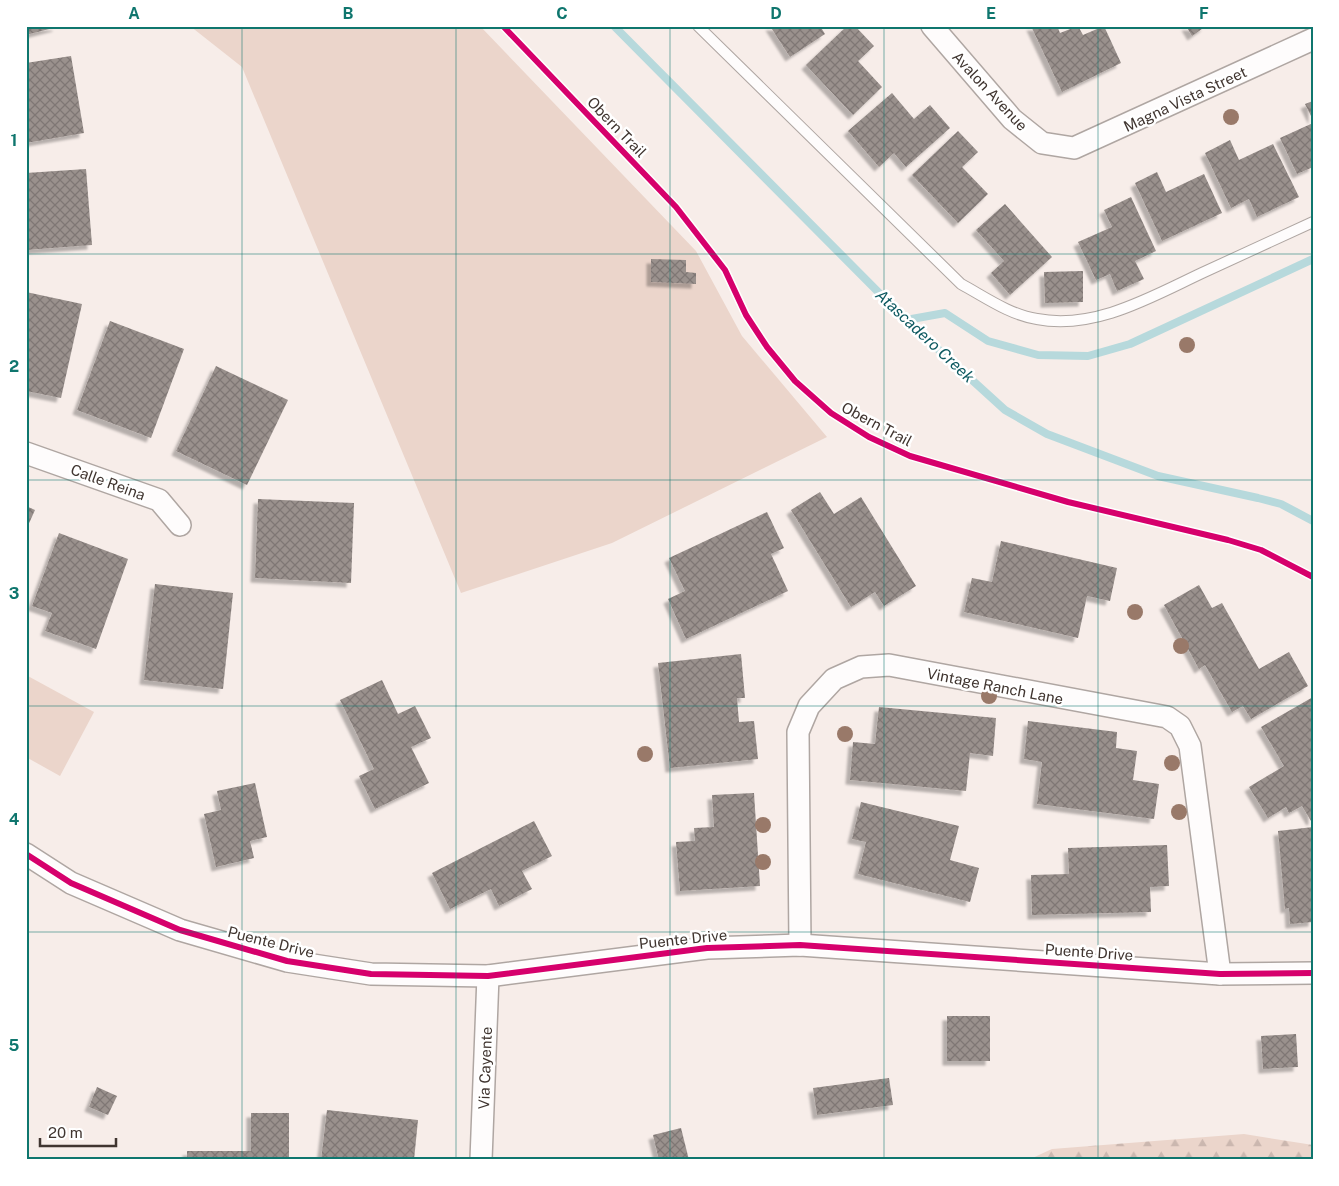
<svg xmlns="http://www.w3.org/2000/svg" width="1339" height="1186" font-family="'Public Sans',sans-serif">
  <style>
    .green { fill: #ebd5cb }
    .forest { fill: url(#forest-firs) }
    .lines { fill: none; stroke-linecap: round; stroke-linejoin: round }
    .stream { stroke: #b7d9dc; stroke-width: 8 }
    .building { fill: url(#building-cross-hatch); filter: url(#shadow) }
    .lane-casing { stroke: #afa6a2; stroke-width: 12 }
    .street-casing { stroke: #afa6a2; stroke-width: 24 }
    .lane { stroke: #fefcfc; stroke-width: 10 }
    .street { stroke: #fefcfc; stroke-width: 21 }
    .cycleway-casing { stroke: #fff; stroke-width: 9 }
    .cycleway { stroke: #d6006c; stroke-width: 6 }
    .tree { fill: #997969 }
    .grid { fill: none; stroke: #0f766e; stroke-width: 1; stroke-opacity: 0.55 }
    .labels { text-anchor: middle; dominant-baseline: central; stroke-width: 5; stroke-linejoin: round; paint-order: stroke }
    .street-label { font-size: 15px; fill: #403530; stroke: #fff }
    .water-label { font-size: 16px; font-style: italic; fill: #0d5960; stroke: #fff }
    .neatline { fill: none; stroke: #0f766e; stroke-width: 2 }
    .grid-label { font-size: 16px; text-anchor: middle; font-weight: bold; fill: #0f766e }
  </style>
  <defs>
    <pattern id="forest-firs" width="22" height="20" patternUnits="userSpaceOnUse" patternTransform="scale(1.25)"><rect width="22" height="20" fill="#ebd5cb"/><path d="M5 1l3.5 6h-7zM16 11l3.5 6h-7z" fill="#cbb7af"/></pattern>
    <pattern id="building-cross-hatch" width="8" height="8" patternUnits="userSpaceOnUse" patternTransform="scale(1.25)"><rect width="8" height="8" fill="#9a918d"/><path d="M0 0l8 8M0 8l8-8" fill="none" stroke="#7f7774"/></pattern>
    <filter id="shadow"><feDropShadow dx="-4.5" dy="4.5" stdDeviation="1" flood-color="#0004"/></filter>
  </defs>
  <rect width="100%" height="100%" fill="#f7ede9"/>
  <g class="green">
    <polygon points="190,26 480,26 696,251 742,336 827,437 612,543 461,593 242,67"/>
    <polygon points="26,675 94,712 60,776 26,757"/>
  </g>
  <polygon class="forest" points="1244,1134 1313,1145 1313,1160 1028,1160 1052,1149"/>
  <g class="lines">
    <g class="stream">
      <polyline points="614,26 906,320 1005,410 1047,434 1158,476 1258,498 1281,504 1313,521"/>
      <polyline points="906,320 945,313 988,341 1038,355 1088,356 1130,344 1313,259"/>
    </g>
  </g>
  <g class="building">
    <polygon points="26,26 57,26 57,27 26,35"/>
    <polygon points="770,26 820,26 825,34 790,57"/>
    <polygon points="847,26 855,26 874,46 858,61 882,87 853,115 806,65"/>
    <polygon points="1031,26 1057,26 1060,33 1078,26 1083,35 1104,26 1121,63 1062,92"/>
    <polygon points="1186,26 1206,26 1192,36"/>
    <polygon points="71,56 84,133 26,143 26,63"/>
    <polygon points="892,93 914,119 930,105 950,128 906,167 894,153 879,167 848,131"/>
    <polygon points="1313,101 1313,120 1305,104"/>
    <polygon points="1313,123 1313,167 1297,174 1280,138"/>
    <polygon points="958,131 978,152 962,167 988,194 958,223 912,175"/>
    <polygon points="1230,140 1239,160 1273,144 1299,197 1257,217 1249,199 1231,208 1205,153"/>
    <polygon points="86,169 92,245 26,250 26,173"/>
    <polygon points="1157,172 1166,192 1204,174 1222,213 1162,241 1135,183"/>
    <polygon points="1131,197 1156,251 1135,261 1144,279 1117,291 1110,274 1096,280 1078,242 1112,227 1104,210"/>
    <polygon points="1005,204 1052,257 1010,295 991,273 1004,261 976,230"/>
    <polygon points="651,259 686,260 686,272 696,273 696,284 651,282"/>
    <polygon points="1083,271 1083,302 1045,303 1044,272"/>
    <polygon points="26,292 82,304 61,398 26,391"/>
    <polygon points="110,321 184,349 151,438 77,410"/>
    <polygon points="216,366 288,400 247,485 176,451"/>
    <polygon points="820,492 834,514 861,497 916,586 884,606 875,592 851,607 791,510"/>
    <polygon points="258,499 354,503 351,583 255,578"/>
    <polygon points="26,506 35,510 26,530"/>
    <polygon points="767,512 784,548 771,554 788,591 686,639 668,599 685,591 669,558"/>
    <polygon points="59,533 128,559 96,649 45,631 52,613 32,606"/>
    <polygon points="1001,541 1117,568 1110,601 1087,596 1078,638 964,612 972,578 992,582"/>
    <polygon points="155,584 233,593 223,689 144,680"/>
    <polygon points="1199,585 1212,608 1222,603 1259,669 1289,652 1308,686 1251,719 1243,706 1232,712 1205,665 1199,669 1164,605"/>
    <polygon points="741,654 745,698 737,698 739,722 754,721 758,759 670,768 658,663"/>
    <polygon points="382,680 398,714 415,706 431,738 411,747 429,783 375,809 359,776 374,769 340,700"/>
    <polygon points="1313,697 1313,820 1311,821 1302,806 1289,813 1286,807 1268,818 1249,787 1284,766 1261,727"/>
    <polygon points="879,707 996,718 993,756 970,753 966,791 850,780 853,742 875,744"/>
    <polygon points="1028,721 1117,732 1116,748 1137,751 1133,780 1159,784 1154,819 1037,804 1042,762 1024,759"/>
    <polygon points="255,783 267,837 250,841 254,858 216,867 204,814 221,810 217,791"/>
    <polygon points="754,793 760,886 680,891 676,842 695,841 694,828 714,827 712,795"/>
    <polygon points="861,802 959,826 950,860 979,868 970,902 858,874 866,842 852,839"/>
    <polygon points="534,821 552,856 522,871 532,889 499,906 491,889 450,909 432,873"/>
    <polygon points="1313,827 1313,922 1290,924 1289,908 1285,909 1278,831"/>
    <polygon points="1167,845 1169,886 1150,887 1151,912 1032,915 1031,875 1069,874 1068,848"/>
    <rect x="947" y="1016" width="43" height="45"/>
    <polygon points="1296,1034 1298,1067 1263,1069 1261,1036"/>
    <polygon points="889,1078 893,1105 817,1115 813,1088"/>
    <polygon points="97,1087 117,1096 108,1115 89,1107"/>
    <polygon points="327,1110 418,1120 414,1160 321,1160"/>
    <polygon points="251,1113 289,1113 289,1160 187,1160 187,1151 251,1151"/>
    <polygon points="681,1128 689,1160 659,1160 653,1135"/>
  </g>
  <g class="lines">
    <defs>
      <path id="lane" d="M698 26 961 284C985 297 1010 315 1037 319 1095 330 1151 297 1202 273 1239 256 1276 239 1313 222"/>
      <g id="street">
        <polyline points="932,26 1012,119 1042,143 1074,148 1313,39"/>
        <polyline points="26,453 159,500 180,525"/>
        <polyline points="26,854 71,883 180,930 287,961 371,974 488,976 707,948 800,945 1220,974 1313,973"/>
        <polyline points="800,945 798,732 809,706 834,679 861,667 889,665 1167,717 1180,726 1190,746 1220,974"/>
        <polyline points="481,1160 488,976"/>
      </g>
    </defs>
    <use href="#lane" class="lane-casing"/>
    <use href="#street" class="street-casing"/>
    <use href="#lane" class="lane"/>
    <use href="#street" class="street"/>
    <defs>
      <g id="cycleway">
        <polyline points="503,26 676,207 725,270 746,315 767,347 795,381 831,413 869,437 910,456 1068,502 1228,540 1261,550 1313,577"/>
        <polyline points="26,854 71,883 180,930 287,961 371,974 488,976 707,948 800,945 1220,974 1313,973"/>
      </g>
    </defs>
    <use href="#cycleway" class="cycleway-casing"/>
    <use href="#cycleway" class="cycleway"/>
  </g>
  <g class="tree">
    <circle cx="1231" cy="117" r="8"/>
    <circle cx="1187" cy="345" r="8"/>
    <circle cx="1135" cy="612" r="8"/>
    <circle cx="1181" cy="646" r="8"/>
    <circle cx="989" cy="696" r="8"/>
    <circle cx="845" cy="734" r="8"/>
    <circle cx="645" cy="754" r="8"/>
    <circle cx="1172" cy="763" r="8"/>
    <circle cx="1179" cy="812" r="8"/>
    <circle cx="763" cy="825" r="8"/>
    <circle cx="763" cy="862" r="8"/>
  </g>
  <path class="grid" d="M242 26V1160M456 26V1160M670 26V1160M884 26V1160M1098 26V1160M26 254H1313M26 480H1313M26 706H1313M26 932H1313"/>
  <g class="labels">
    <g class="street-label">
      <text transform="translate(990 91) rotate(47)">Avalon Avenue</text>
      <text transform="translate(1185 99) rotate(-25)">Magna Vista Street</text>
      <text transform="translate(617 127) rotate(46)">Obern Trail</text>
      <text transform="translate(877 424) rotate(28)">Obern Trail</text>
      <text transform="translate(108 482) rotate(20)">Calle Reina</text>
      <text transform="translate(995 686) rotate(11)">Vintage Ranch Lane</text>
      <text transform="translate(683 939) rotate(-6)">Puente Drive</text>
      <text transform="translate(271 942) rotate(14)">Puente Drive</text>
      <text transform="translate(1089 952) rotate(4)">Puente Drive</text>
      <text transform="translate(485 1068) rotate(-88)">Via Cayente</text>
    </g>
    <g class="water-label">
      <text transform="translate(925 336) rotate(43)">Atascadero Creek</text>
    </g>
  </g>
  <rect width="1339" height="1186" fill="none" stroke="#ffffff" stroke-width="55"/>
  <path d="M40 1138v8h76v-8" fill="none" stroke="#403530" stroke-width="2.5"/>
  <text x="48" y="1138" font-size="15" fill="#403530" stroke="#ffffff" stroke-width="4" paint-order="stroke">20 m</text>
  <rect x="28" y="28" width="1284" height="1130" class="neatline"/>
  <g class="grid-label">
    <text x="134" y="19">A</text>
    <text x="348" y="19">B</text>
    <text x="562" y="19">C</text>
    <text x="776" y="19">D</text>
    <text x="991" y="19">E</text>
    <text x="1204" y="19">F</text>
    <text x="14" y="146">1</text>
    <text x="14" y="372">2</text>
    <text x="14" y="599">3</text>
    <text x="14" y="825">4</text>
    <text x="14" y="1051">5</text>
  </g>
</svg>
